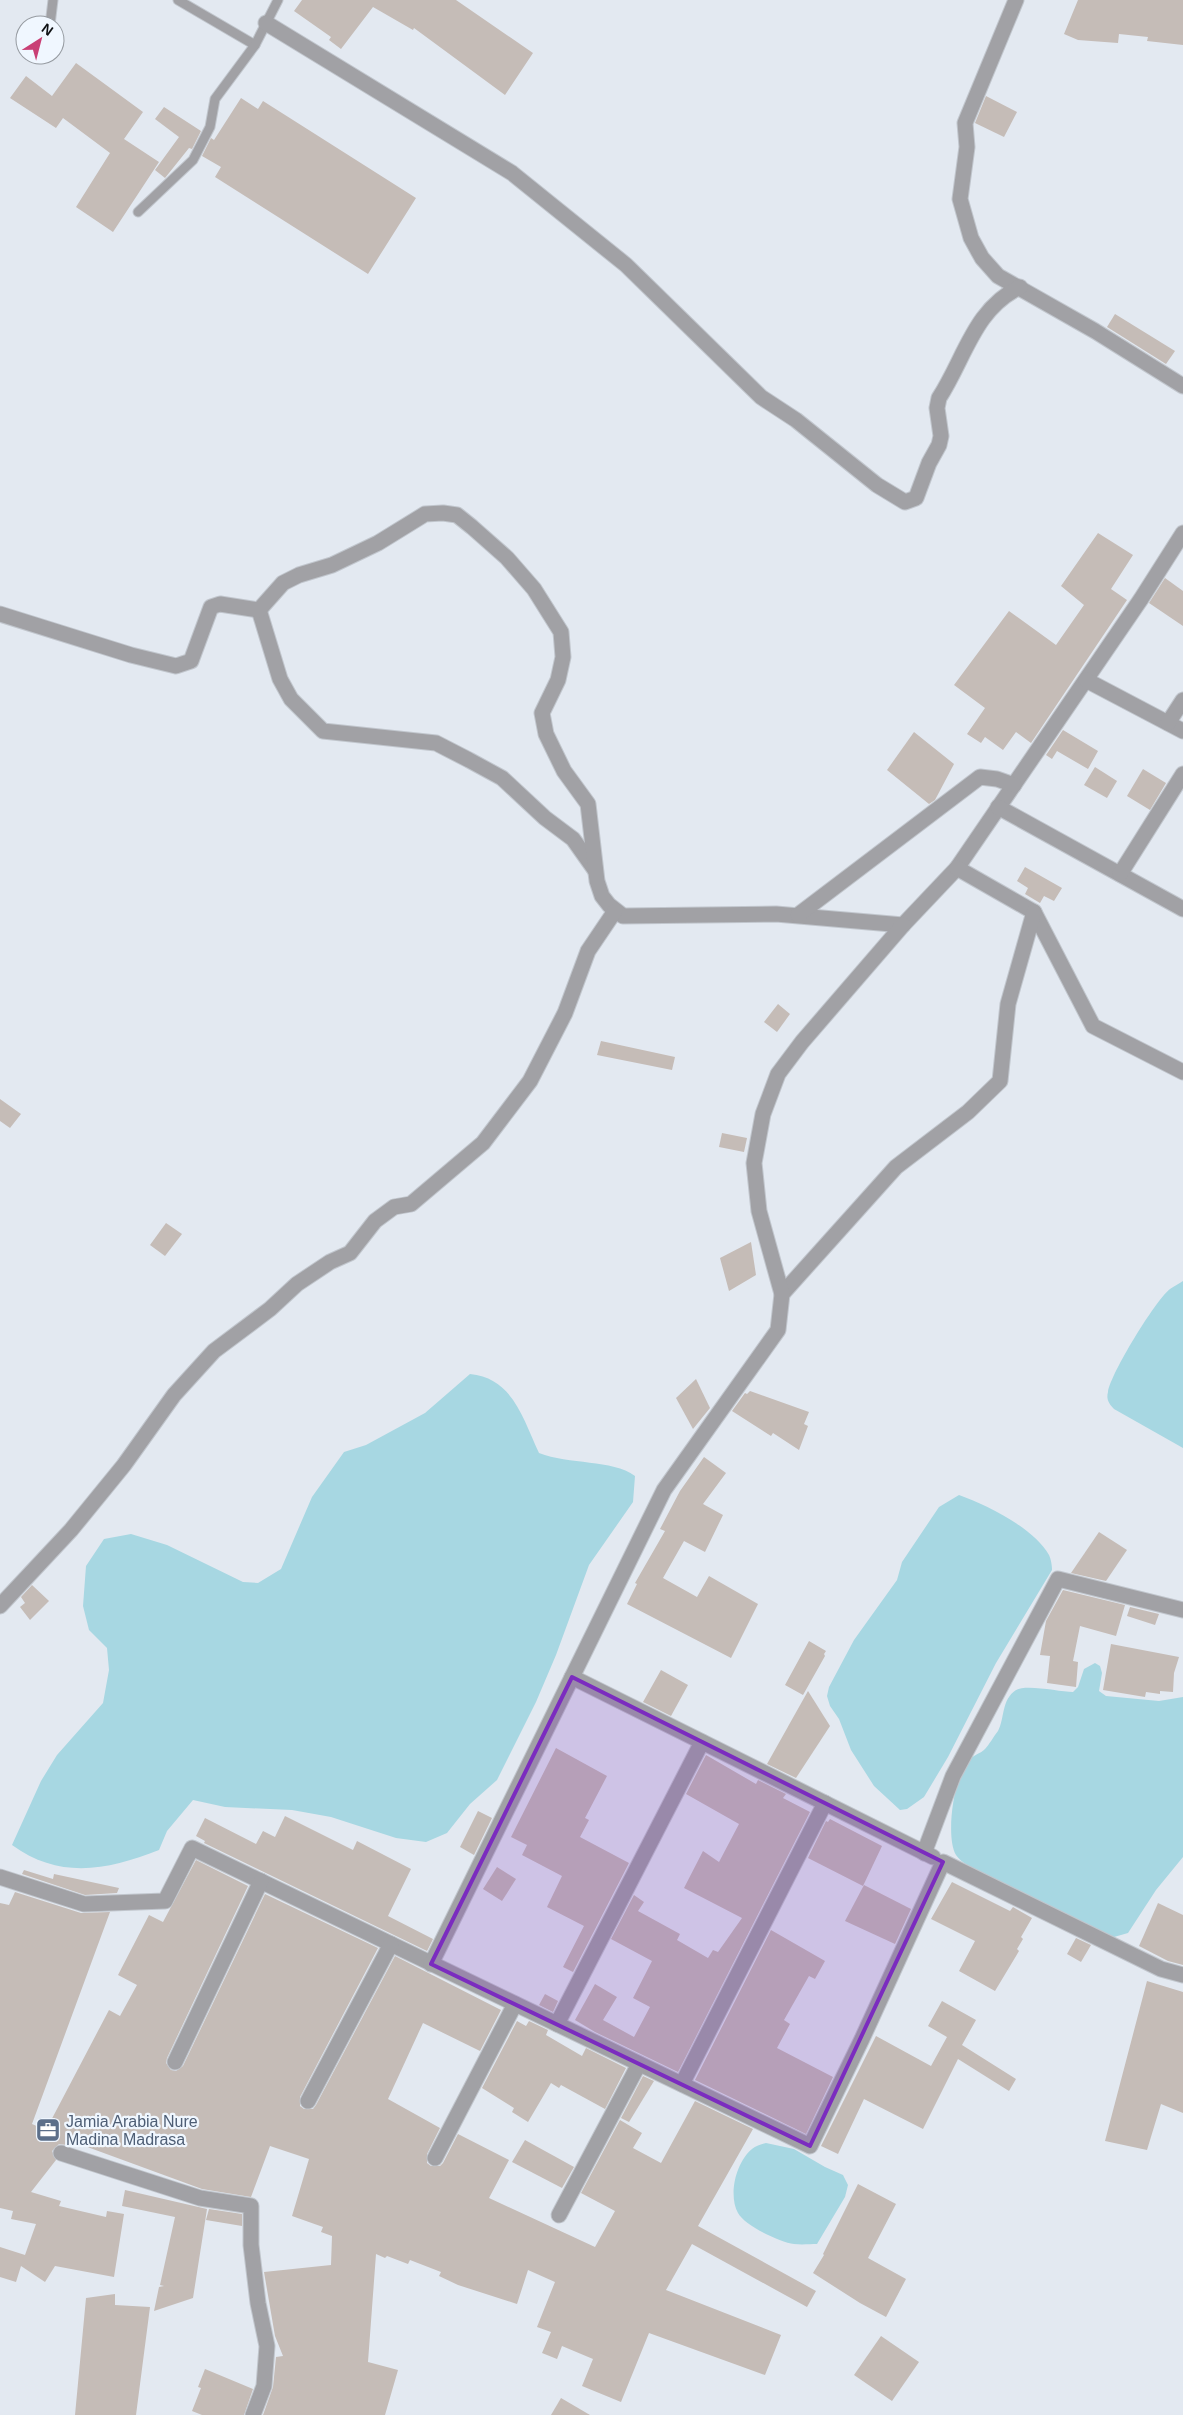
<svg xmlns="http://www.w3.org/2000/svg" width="1183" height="2415" font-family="Helvetica,sans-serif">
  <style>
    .water { fill: #a7d7e2 }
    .building { fill: #c5bcb7 }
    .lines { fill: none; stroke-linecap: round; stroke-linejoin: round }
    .service-casing { stroke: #c1c6cd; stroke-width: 11 }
    .minor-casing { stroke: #c1c6cd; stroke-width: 17 }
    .service { stroke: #a1a1a5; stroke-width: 9 }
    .minor { stroke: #a1a1a5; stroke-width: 15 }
    .marked { fill: #7b2cbf; fill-opacity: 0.2; stroke: #7b2cbf; stroke-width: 4; stroke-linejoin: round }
    .labels { text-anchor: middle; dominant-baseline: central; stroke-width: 4.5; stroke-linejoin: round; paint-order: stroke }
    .service-label { font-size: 16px; fill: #4e5e75; stroke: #f0f7ff; text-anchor: start }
  </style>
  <rect width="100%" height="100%" fill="#e3e9f1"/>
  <g class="water">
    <path d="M1183 1281V1448L1114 1409C1109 1404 1106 1399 1108 1392 1111 1373 1155 1301 1170 1289 1174 1286 1179 1284 1183 1281Z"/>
    <path d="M470 1374C513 1378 523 1419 539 1453 569 1465 612 1459 635 1476L633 1502 589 1565 556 1655 536 1702 497 1780 470 1804 447 1833 426 1842 396 1838 331 1817 292 1810 225 1807 193 1800 167 1831 159 1850C108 1870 60 1880 12 1845L41 1781 57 1755 103 1703 109 1670 107 1648 89 1630 83 1606 86 1566 104 1539 131 1534 167 1545 243 1582 258 1583 281 1569 312 1497 344 1452 366 1445 425 1413Z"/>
    <path d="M959 1495C987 1505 1034 1528 1049 1555 1051 1559 1052 1566 1052 1570L996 1663 948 1757 924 1797 907 1809 900 1810 874 1786 851 1750 839 1719 830 1706 827 1696 829 1687 854 1640 897 1580 902 1562 939 1507Z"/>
    <path d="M1095 1663 1100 1666 1102 1673 1099 1691 1106 1696 1159 1701 1183 1697V1857L1156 1890 1128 1933 1114 1937C1069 1917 1023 1898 980 1872 973 1868 961 1863 956 1855 945 1837 954 1774 969 1760 973 1755 980 1754 985 1749 989 1745 994 1736 998 1731 1005 1718 1001 1700 1016 1690 1027 1684 1060 1692 1073 1692L1078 1687 1084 1669Z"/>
    <path d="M766 2143 794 2149 825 2167 843 2175 848 2185 845 2197 817 2244C810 2244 802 2245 794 2244 780 2242 745 2226 738 2213 728 2195 736 2162 752 2149 755 2146 762 2144 766 2143Z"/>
  </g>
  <g class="building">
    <polygon points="302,0 456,0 533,53 505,95 414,28 413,30 373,7 341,49 329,40 331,37 294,11"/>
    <polygon points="1078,0 1183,0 1183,45 1147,41 1148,37 1119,34 1118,43 1078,40 1064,34"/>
    <polygon points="76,63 143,112 124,139 159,162 113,232 76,207 110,153 63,118 56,128 10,98 26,76 52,96"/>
    <polygon points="986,96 1017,112 1004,137 975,123"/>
    <polygon points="241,98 258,109 263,101 416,198 368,274 215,177 221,167 202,156 211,138 214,140"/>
    <polygon points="164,107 201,131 192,149 189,148 165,178 155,170 179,137 155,119"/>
    <polygon points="1115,314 1175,351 1166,364 1107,327"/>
    <polygon points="1098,533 1133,555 1111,589 1127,600 1031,743 1016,732 1003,750 985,737 981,743 967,734 985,708 954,685 1009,611 1056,645 1084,605 1061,586"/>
    <polygon points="1165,578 1183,591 1183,626 1149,603"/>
    <polygon points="1063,730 1098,751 1088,769 1057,751 1052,759 1046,755"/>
    <polygon points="914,732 954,764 935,800 929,804 887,770"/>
    <polygon points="1095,767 1117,781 1107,798 1084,785"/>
    <polygon points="1143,769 1166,783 1150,810 1127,796"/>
    <polygon points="1025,867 1062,888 1054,901 1044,896 1040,903 1025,894 1028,888 1017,881"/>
    <polygon points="778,1004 790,1014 777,1032 764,1022"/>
    <polygon points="601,1041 675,1057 672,1070 597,1055"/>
    <polygon points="0,1099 21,1114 10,1128 0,1121"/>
    <polygon points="722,1133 747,1138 744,1152 719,1147"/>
    <polygon points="166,1223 182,1234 165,1256 150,1245"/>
    <polygon points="751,1242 756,1275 729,1291 720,1258"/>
    <polygon points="696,1379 710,1408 693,1429 676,1398"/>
    <polygon points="750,1391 809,1412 804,1424 808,1426 799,1450 773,1433 771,1436 732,1411 745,1393 747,1394"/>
    <polygon points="704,1457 726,1473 703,1504 723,1515 705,1552 684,1541 663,1578 697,1597 709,1576 758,1604 731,1658 627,1604 637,1584 635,1583 665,1531 660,1529 680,1491"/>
    <polygon points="1099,1532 1127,1550 1106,1581 1071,1573"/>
    <polygon points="32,1585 49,1601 30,1620 20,1607 25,1603 21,1597"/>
    <polygon points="1063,1590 1125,1605 1116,1636 1080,1626 1073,1661 1078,1662 1076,1687 1047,1683 1050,1656 1040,1655 1046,1621"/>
    <polygon points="1130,1607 1159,1614 1155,1625 1127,1616"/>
    <polygon points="809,1641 826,1651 824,1654 825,1656 803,1695 785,1685"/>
    <polygon points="1111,1644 1179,1657 1174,1673 1173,1692 1160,1691 1160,1694 1146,1692 1145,1697 1103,1690"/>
    <polygon points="661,1670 688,1685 671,1716 643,1702"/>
    <polygon points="808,1691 830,1726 796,1778 767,1764"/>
    <polygon points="556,1748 607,1776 585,1818 589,1820 580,1837 629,1863 573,1972 563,1967 584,1926 547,1907 562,1876 522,1855 527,1845 511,1837"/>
    <polygon points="706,1755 756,1784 758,1780 786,1794 783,1798 810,1812 678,2072 595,2032 575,2020 595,1984 617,1997 603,2020 634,2037 650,2007 633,1998 652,1961 611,1939 634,1895 644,1902 638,1911 680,1934 677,1940 708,1958 713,1950 718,1952 742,1918 684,1888 703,1851 719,1862 739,1824 686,1794"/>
    <polygon points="478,1811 492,1818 474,1855 460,1847"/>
    <polygon points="285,1816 353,1850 357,1841 411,1869 388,1916 433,1939 427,1951 204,1843 205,1841 196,1836 205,1818 256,1844 263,1831 275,1837"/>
    <polygon points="830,1819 882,1846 863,1886 808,1858 826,1821 828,1822"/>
    <polygon points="196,1860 248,1886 167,2058 166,2063 171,2070 176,2071 183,2066 265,1894 378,1948 300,2097 300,2106 304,2109 313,2109 316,2105 395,1956 501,2010 480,2051 423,2023 388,2099 440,2128 427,2154 427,2163 431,2166 440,2166 443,2163 458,2134 509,2160 489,2198 595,2247 615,2211 581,2193 620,2120 642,2133 633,2148 661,2163 695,2101 753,2129 698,2226 816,2291 807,2307 692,2244 666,2290 781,2335 765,2375 649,2333 621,2402 582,2386 593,2359 562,2346 557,2359 542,2353 551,2332 537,2327 555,2282 528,2270 517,2304 458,2285 439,2276 441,2272 410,2260 408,2264 387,2256 385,2258 376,2254 368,2362 398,2370 385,2415 263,2415 273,2387 276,2357 283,2356 275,2336 264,2272 331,2265 332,2236 321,2232 323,2227 292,2216 309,2159 270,2146 251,2197 202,2189 71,2141 67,2145 59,2144 52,2151 56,2160 31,2192 61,2201 59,2206 106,2217 107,2211 124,2214 114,2277 55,2266 45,2282 21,2266 16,2282 0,2277 0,2247 25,2255 36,2224 11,2219 13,2211 0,2208 0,1903 9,1905 15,1892 81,1913 110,1912 32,2124 46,2130 109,2010 120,2016 137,1985 118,1975 149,1915 163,1922"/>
    <polygon points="497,1867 516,1879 502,1901 483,1889"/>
    <polygon points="24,1870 53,1879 54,1874 119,1888 117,1893 85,1895 22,1874"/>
    <polygon points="952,1882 1010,1911 1013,1907 1032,1918 1021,1937 1023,1939 1017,1949 1019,1951 995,1991 959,1971 975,1941 931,1919"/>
    <polygon points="864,1885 911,1909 895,1944 845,1921"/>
    <polygon points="1158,1903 1183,1915 1183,1965 1168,1961 1139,1946"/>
    <polygon points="771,1930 825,1961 815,1979 809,1976 784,2020 790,2024 777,2048 833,2077 806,2134 695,2080"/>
    <polygon points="1076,1938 1091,1945 1081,1962 1067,1954"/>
    <polygon points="1147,1981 1183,1992 1183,2113 1161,2104 1147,2150 1105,2141"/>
    <polygon points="545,1994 558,2001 553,2012 539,2005"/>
    <polygon points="942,2001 976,2020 962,2045 1016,2079 1009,2091 958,2059 923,2129 864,2099 838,2154 821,2146 876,2036 931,2066 947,2037 928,2026"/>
    <polygon points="517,2021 526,2026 529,2021 548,2030 546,2035 582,2056 586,2048 626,2068 605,2109 561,2085 559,2088 551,2083 528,2122 512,2112 514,2108 482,2088"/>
    <polygon points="643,2076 654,2081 629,2122 621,2118"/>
    <polygon points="525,2140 574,2167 562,2188 512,2162"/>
    <polygon points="858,2184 896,2204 868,2258 906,2279 886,2317 860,2303 813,2273 824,2255 823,2254"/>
    <polygon points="125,2190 207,2209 193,2298 154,2311 159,2287 164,2286 160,2285 175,2217 122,2206"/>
    <polygon points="209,2209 242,2214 242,2226 206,2220"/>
    <polygon points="115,2294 115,2305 150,2307 136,2415 75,2415 86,2298"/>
    <polygon points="881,2336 919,2362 892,2401 854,2375"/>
    <polygon points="205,2369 253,2389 244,2415 202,2415 192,2411 201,2388 198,2387"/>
    <polygon points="561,2398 590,2415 551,2415"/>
  </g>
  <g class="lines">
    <defs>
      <g id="service">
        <polyline points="178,0 255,45"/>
        <polyline points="50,25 53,0"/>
        <polyline points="138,212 193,160 210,127 215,99 255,45 278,0"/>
      </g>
      <g id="minor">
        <polyline points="1016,0 965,123 967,147 960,199 971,238 982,258 998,276 1095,331 1183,386"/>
        <path d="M266 23 512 173 626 265 761 397 796 420 877 485 905 502 916 498 929 463 939 445 941 436 937 408 939 398C965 358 974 309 1020 287"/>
        <polyline points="259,610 280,679 291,699 323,731 436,743 469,760 502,778 545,818 573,839 595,870"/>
        <polyline points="0,614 131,655 176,666 191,661 211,607 220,604 259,610 283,583 299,575 332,565 378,543 425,514 443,513 457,515 472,527 507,558 534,589 561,632 563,657 558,680 542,713 546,734 564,771 588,804 597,881 602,896 609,905 623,916 776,914 903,925 957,868 1141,599 1183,533"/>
        <polyline points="1086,680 1183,731"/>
        <polyline points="1168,723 1183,700"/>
        <polyline points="998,807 1183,909"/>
        <polyline points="957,868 1034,912 1093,1026 1183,1072"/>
        <polyline points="1120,874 1183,774"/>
        <polyline points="798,915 980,777 997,779 1014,785"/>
        <polyline points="782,1294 896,1167 968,1112 1000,1081 1008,1004 1034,912"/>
        <polyline points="0,1606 71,1530 124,1465 174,1395 214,1351 270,1309 297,1284 330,1262 350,1253 375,1221 394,1207 411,1204 483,1143 530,1081 565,1013 588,951 615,911"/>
        <polyline points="572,1677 933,1857"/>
        <polyline points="924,1853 953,1776 1058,1579 1183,1610"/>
        <polyline points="0,1877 84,1904 165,1901 192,1848 810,2146 862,2039 943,1862 1161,1969 1183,1975"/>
        <polyline points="431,1964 664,1490 778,1330 782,1294 759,1211 754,1163 763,1114 778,1074 802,1042 903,925"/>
        <polyline points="557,2024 702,1742"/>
        <polyline points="175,2062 261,1881"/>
        <polyline points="682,2084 825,1803"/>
        <polyline points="308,2101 391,1944"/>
        <polyline points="61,2153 200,2198 251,2206 251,2245 258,2303 267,2346 264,2386 253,2415"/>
        <polyline points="435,2158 515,2004"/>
        <polyline points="559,2215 639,2064"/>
      </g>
    </defs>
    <use href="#service" class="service-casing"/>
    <use href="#minor" class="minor-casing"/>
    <use href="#service" class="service"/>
    <use href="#minor" class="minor"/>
  </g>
  <path class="marked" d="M572 1677 943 1862 810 2146 431 1964Z"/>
  <defs>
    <symbol id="office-square" viewBox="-11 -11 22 22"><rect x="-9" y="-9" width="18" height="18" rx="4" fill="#5c6f8a" stroke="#f0f7ff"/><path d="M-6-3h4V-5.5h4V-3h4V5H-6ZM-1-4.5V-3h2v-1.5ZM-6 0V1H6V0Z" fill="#fff"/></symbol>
  </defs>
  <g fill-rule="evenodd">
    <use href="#office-square" x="34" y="2116" width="28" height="28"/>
  </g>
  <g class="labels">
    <g class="service-label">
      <text x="66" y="2121">Jamia Arabia Nure<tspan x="66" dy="18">Madina Madrasa</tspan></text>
    </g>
  </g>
  <g transform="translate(40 40) rotate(36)"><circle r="24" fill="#f0f7ff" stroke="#969ba1"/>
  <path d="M0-4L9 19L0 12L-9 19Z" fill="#c93f75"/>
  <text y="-8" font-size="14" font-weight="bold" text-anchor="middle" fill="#0e1013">N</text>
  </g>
</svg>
